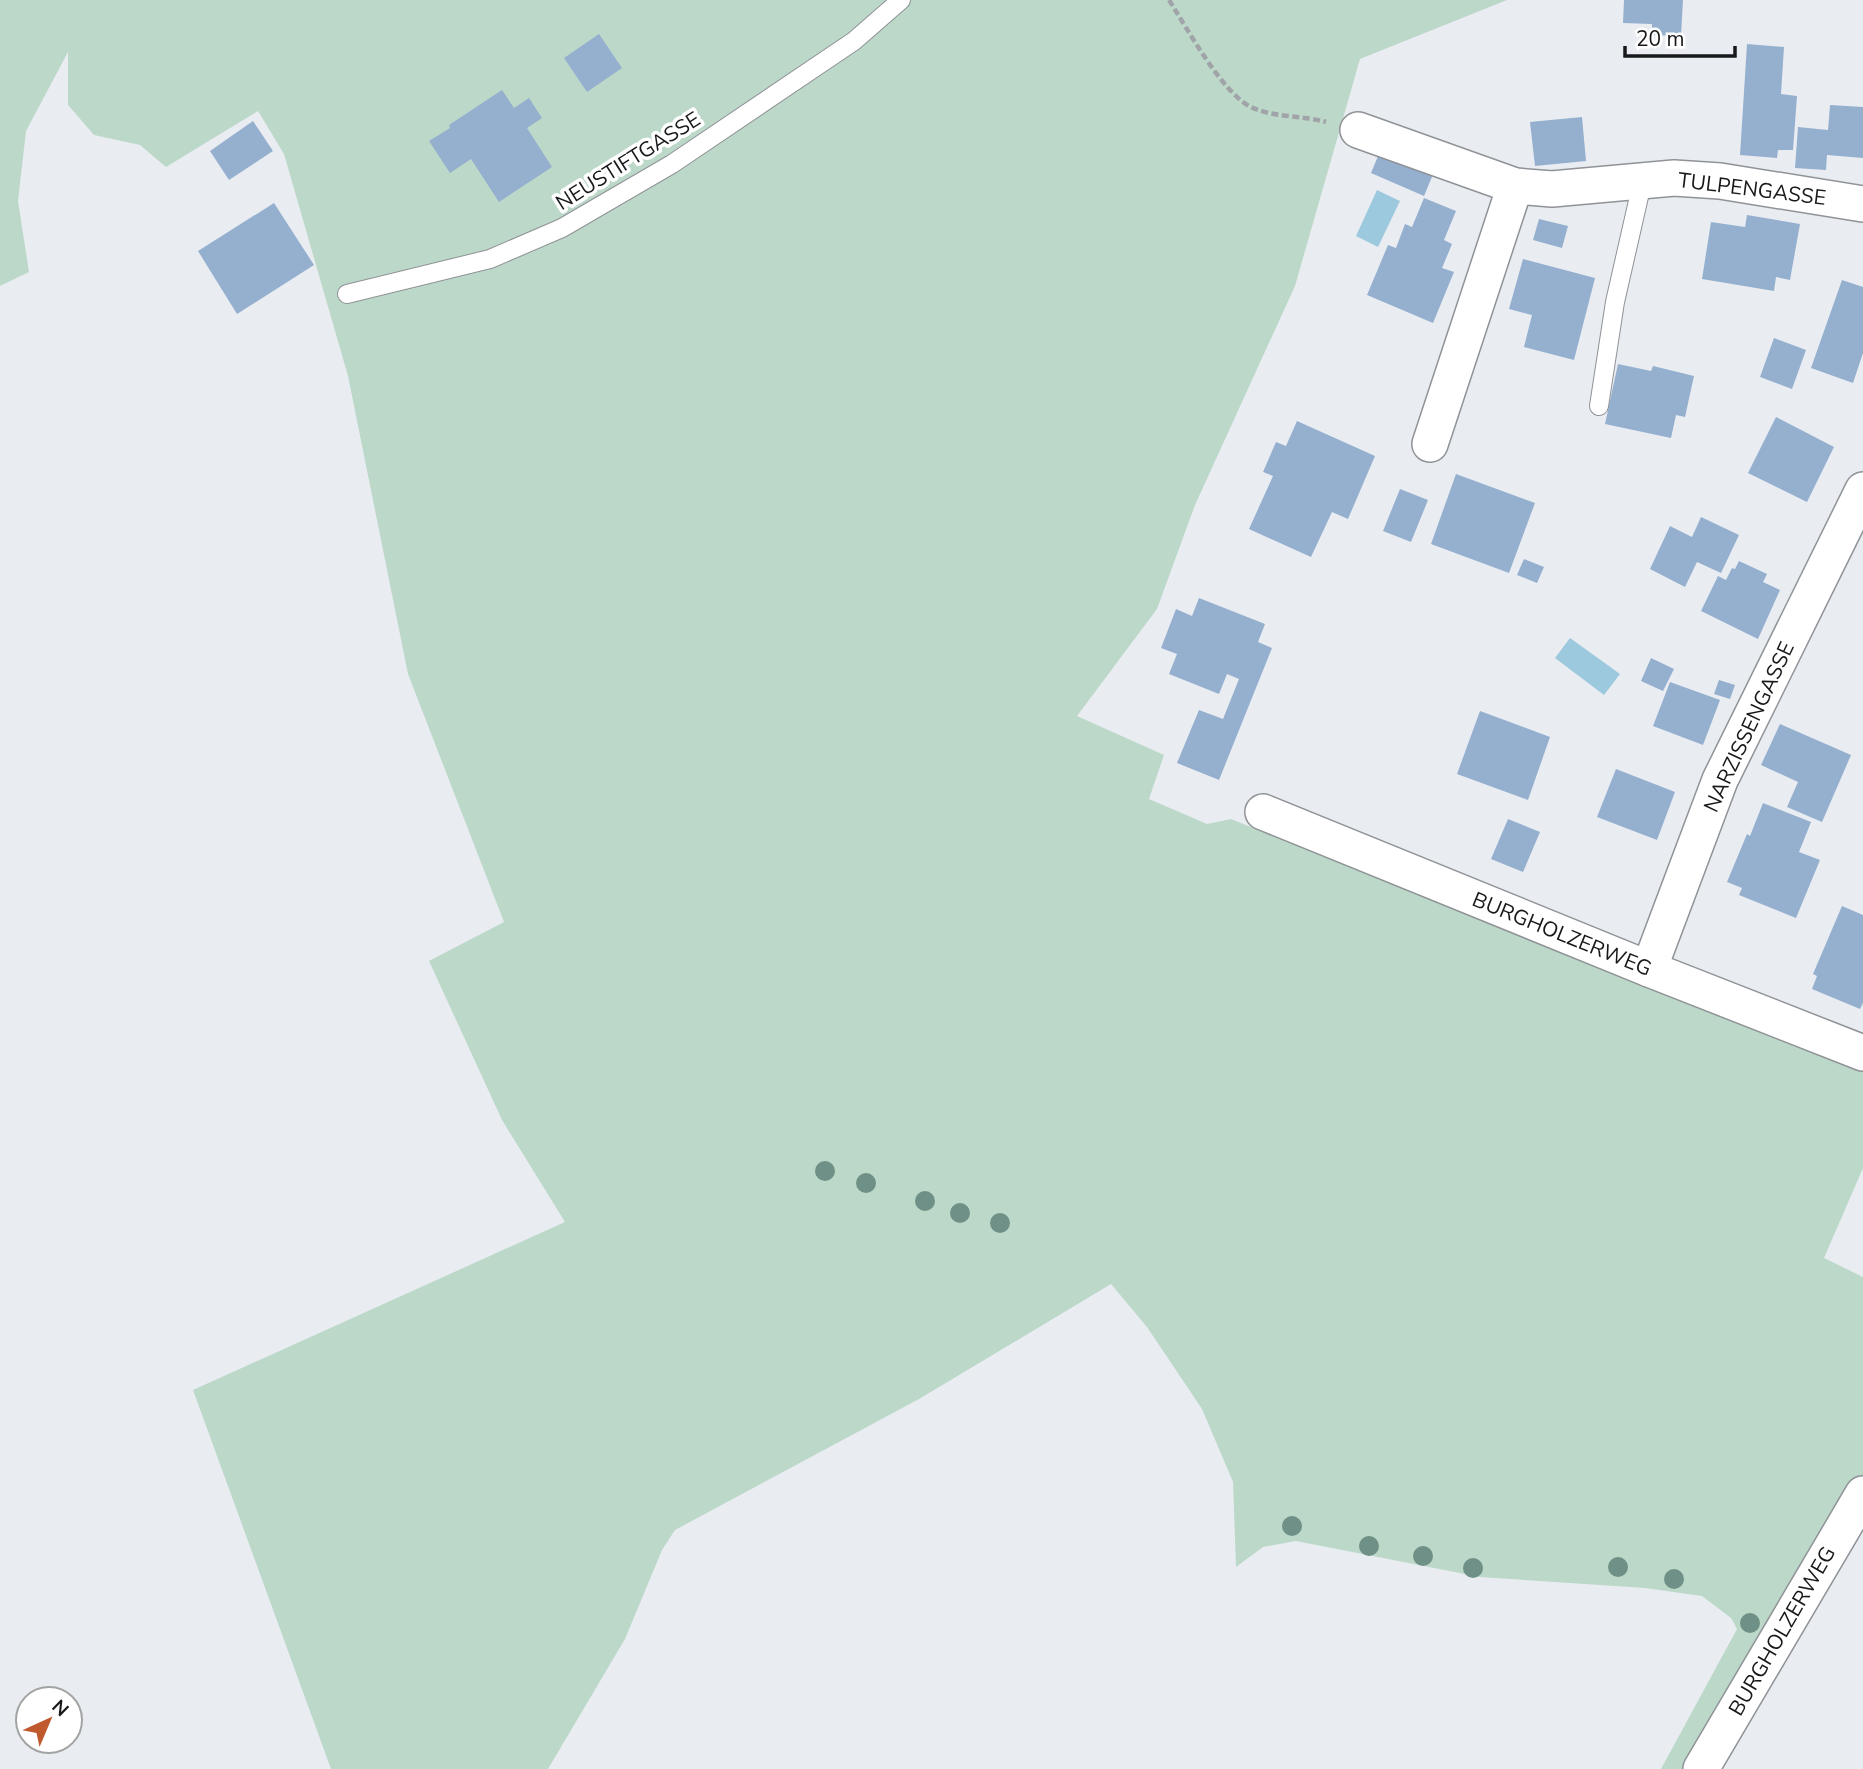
<svg xmlns="http://www.w3.org/2000/svg" width="1863" height="1769" font-family="'Nunito Sans',sans-serif">
  <style>
    .green { fill: #bcd8c9 }
    .water { fill: #9cc9dd }
    .building { fill: #95afcf }
    .lines { fill: none; stroke-linecap: round; stroke-linejoin: round }
    .lane-casing { stroke: #8f9297; stroke-width: 20 }
    .street-casing { stroke: #8f9297; stroke-width: 38 }
    .path { stroke: #a0a3a7; stroke-width: 4.5; stroke-dasharray: 7 3.5; stroke-linecap: butt }
    .lane { stroke: #fff; stroke-width: 18 }
    .street { stroke: #fff; stroke-width: 35 }
    .tree { fill: #6f9086 }
    .labels { text-anchor: middle; dominant-baseline: central; stroke-width: 7; stroke-linejoin: round; paint-order: stroke }
    .street-label { font-size: 21px; fill: #171819; stroke: #fff }
  </style>
  <rect width="100%" height="100%" fill="#e9edf2"/>
  <polygon class="green" points="0,0 1507,0 1360,59 1295,286 1195,505 1157,609 1077,716 1164,755 1149,799 1207,824 1231,819 1863,1072 1863,1168 1824,1258 1863,1277 1863,1476 1689,1769 1661,1769 1737,1629 1731,1618 1702,1596 1645,1588 1480,1577 1296,1541 1263,1547 1236,1567 1233,1482 1202,1409 1147,1327 1111,1284 919,1399 675,1530 662,1550 625,1639 548,1769 331,1769 193,1390 565,1222 502,1120 429,961 504,922 408,674 348,376 284,154 258,111 166,167 140,145 94,135 68,105 68,52 26,131 18,201 29,272 0,286"/>
  <g class="water">
    <polygon points="1377,190 1400,201 1378,247 1356,236"/>
    <polygon points="1570,638 1620,674 1604,695 1555,658"/>
  </g>
  <g class="building">
    <polygon points="1624,0 1683,0 1681,36 1652,35 1652,24 1623,23"/>
    <polygon points="599,34 622,68 587,92 564,58"/>
    <polygon points="1747,44 1784,47 1781,94 1797,96 1793,150 1778,150 1777,158 1740,155"/>
    <polygon points="502,90 514,108 529,98 542,118 527,128 552,167 499,202 471,159 450,173 429,141 450,128 449,125"/>
    <polygon points="1830,105 1863,107 1863,158 1827,155 1826,170 1795,168 1798,127 1828,130"/>
    <polygon points="1582,117 1586,161 1535,166 1530,122"/>
    <polygon points="253,121 273,151 229,180 210,151"/>
    <polygon points="1381,149 1434,172 1424,196 1371,173"/>
    <polygon points="1424,198 1456,211 1444,240 1452,244 1442,268 1454,272 1433,323 1367,295 1388,245 1396,248 1405,224 1412,227"/>
    <polygon points="274,203 314,265 237,314 198,251"/>
    <polygon points="1747,215 1800,224 1790,280 1776,277 1774,291 1702,279 1711,222 1745,227"/>
    <polygon points="1539,219 1568,226 1562,248 1533,240"/>
    <polygon points="1523,259 1595,278 1574,360 1524,347 1532,315 1509,309"/>
    <polygon points="1842,280 1863,287 1863,353 1853,383 1811,368"/>
    <polygon points="1774,338 1806,350 1792,389 1760,377"/>
    <polygon points="1618,364 1651,371 1653,366 1694,376 1685,417 1676,415 1671,438 1605,424"/>
    <polygon points="1776,417 1834,447 1807,502 1748,473"/>
    <polygon points="1297,421 1375,456 1348,519 1332,512 1311,557 1249,529 1273,476 1263,472 1276,442 1286,446"/>
    <polygon points="1456,474 1535,503 1509,573 1431,544"/>
    <polygon points="1400,489 1428,500 1411,542 1383,531"/>
    <polygon points="1701,517 1739,535 1721,573 1697,562 1685,587 1650,569 1670,526 1692,537"/>
    <polygon points="1524,559 1544,567 1537,583 1517,575"/>
    <polygon points="1739,561 1767,574 1763,582 1780,590 1758,639 1701,611 1718,576 1726,580 1732,568 1735,569"/>
    <polygon points="1199,598 1265,624 1258,642 1272,648 1219,780 1177,763 1199,710 1223,719 1239,679 1227,674 1219,694 1169,674 1177,654 1161,648 1176,609 1192,616"/>
    <polygon points="1651,658 1674,669 1663,691 1641,681"/>
    <polygon points="1719,680 1735,685 1730,699 1714,694"/>
    <polygon points="1670,682 1720,700 1703,745 1653,726"/>
    <polygon points="1480,711 1550,737 1528,800 1457,774"/>
    <polygon points="1780,724 1851,755 1822,822 1787,807 1798,782 1761,765"/>
    <polygon points="1616,769 1675,792 1657,840 1597,817"/>
    <polygon points="1763,803 1811,822 1799,852 1820,860 1796,918 1739,895 1742,888 1727,882 1747,834 1750,836"/>
    <polygon points="1508,819 1540,832 1523,872 1491,859"/>
    <polygon points="1842,906 1863,915 1863,1003 1860,1009 1812,989 1817,976 1813,974"/>
  </g>
  <g class="lines">
    <defs>
      <g id="lane">
        <polyline points="347,294 490,259 562,228 672,164 854,41 901,0"/>
        <polyline points="1599,406 1615,302 1643,179"/>
      </g>
      <g id="street">
        <polyline points="1358,130 1515,186 1552,189 1674,178 1720,181 1863,204"/>
        <polyline points="1430,444 1515,186"/>
        <polyline points="1263,812 1649,969 1863,1053"/>
        <polyline points="1649,969 1720,780 1863,490"/>
        <polyline points="1701,1769 1863,1494"/>
      </g>
    </defs>
    <use href="#lane" class="lane-casing"/>
    <use href="#street" class="street-casing"/>
    <path class="path" d="M1169 0C1187 28 1222 93 1251 107 1274 118 1302 115 1326 122"/>
    <use href="#lane" class="lane"/>
    <use href="#street" class="street"/>
  </g>
  <g class="tree">
    <circle cx="825" cy="1171" r="10"/>
    <circle cx="866" cy="1183" r="10"/>
    <circle cx="925" cy="1201" r="10"/>
    <circle cx="960" cy="1213" r="10"/>
    <circle cx="1000" cy="1223" r="10"/>
    <circle cx="1292" cy="1526" r="10"/>
    <circle cx="1369" cy="1546" r="10"/>
    <circle cx="1423" cy="1556" r="10"/>
    <circle cx="1618" cy="1567" r="10"/>
    <circle cx="1473" cy="1568" r="10"/>
    <circle cx="1674" cy="1579" r="10"/>
    <circle cx="1750" cy="1623" r="10"/>
  </g>
  <g class="labels">
    <g class="street-label">
      <text transform="translate(628 161) rotate(-32)">NEUSTIFTGASSE</text>
      <text transform="translate(1752 189) rotate(7)">TULPENGASSE</text>
      <text transform="translate(1749 727) rotate(-65)">NARZISSENGASSE</text>
      <text transform="translate(1562 934) rotate(22)">BURGHOLZERWEG</text>
      <text transform="translate(1782 1631) rotate(-60)">BURGHOLZERWEG</text>
    </g>
  </g>
  <g transform="translate(49 1720) rotate(44)"><circle r="33" fill="#ffffff" stroke="#a2a3a3" stroke-width="2"/>
  <path d="M0-5L12 26L0 18L-12 26Z" fill="#c0592e"/>
  <text y="-10" font-size="19" font-weight="bold" text-anchor="middle" fill="#171819">N</text>
  </g>
  <path d="M1625 46v10h110v-10" fill="none" stroke="#171819" stroke-width="3.5"/>
  <text x="1636" y="46" font-size="21" fill="#171819" stroke="#ffffff" stroke-width="5" paint-order="stroke">20 m</text>
</svg>
